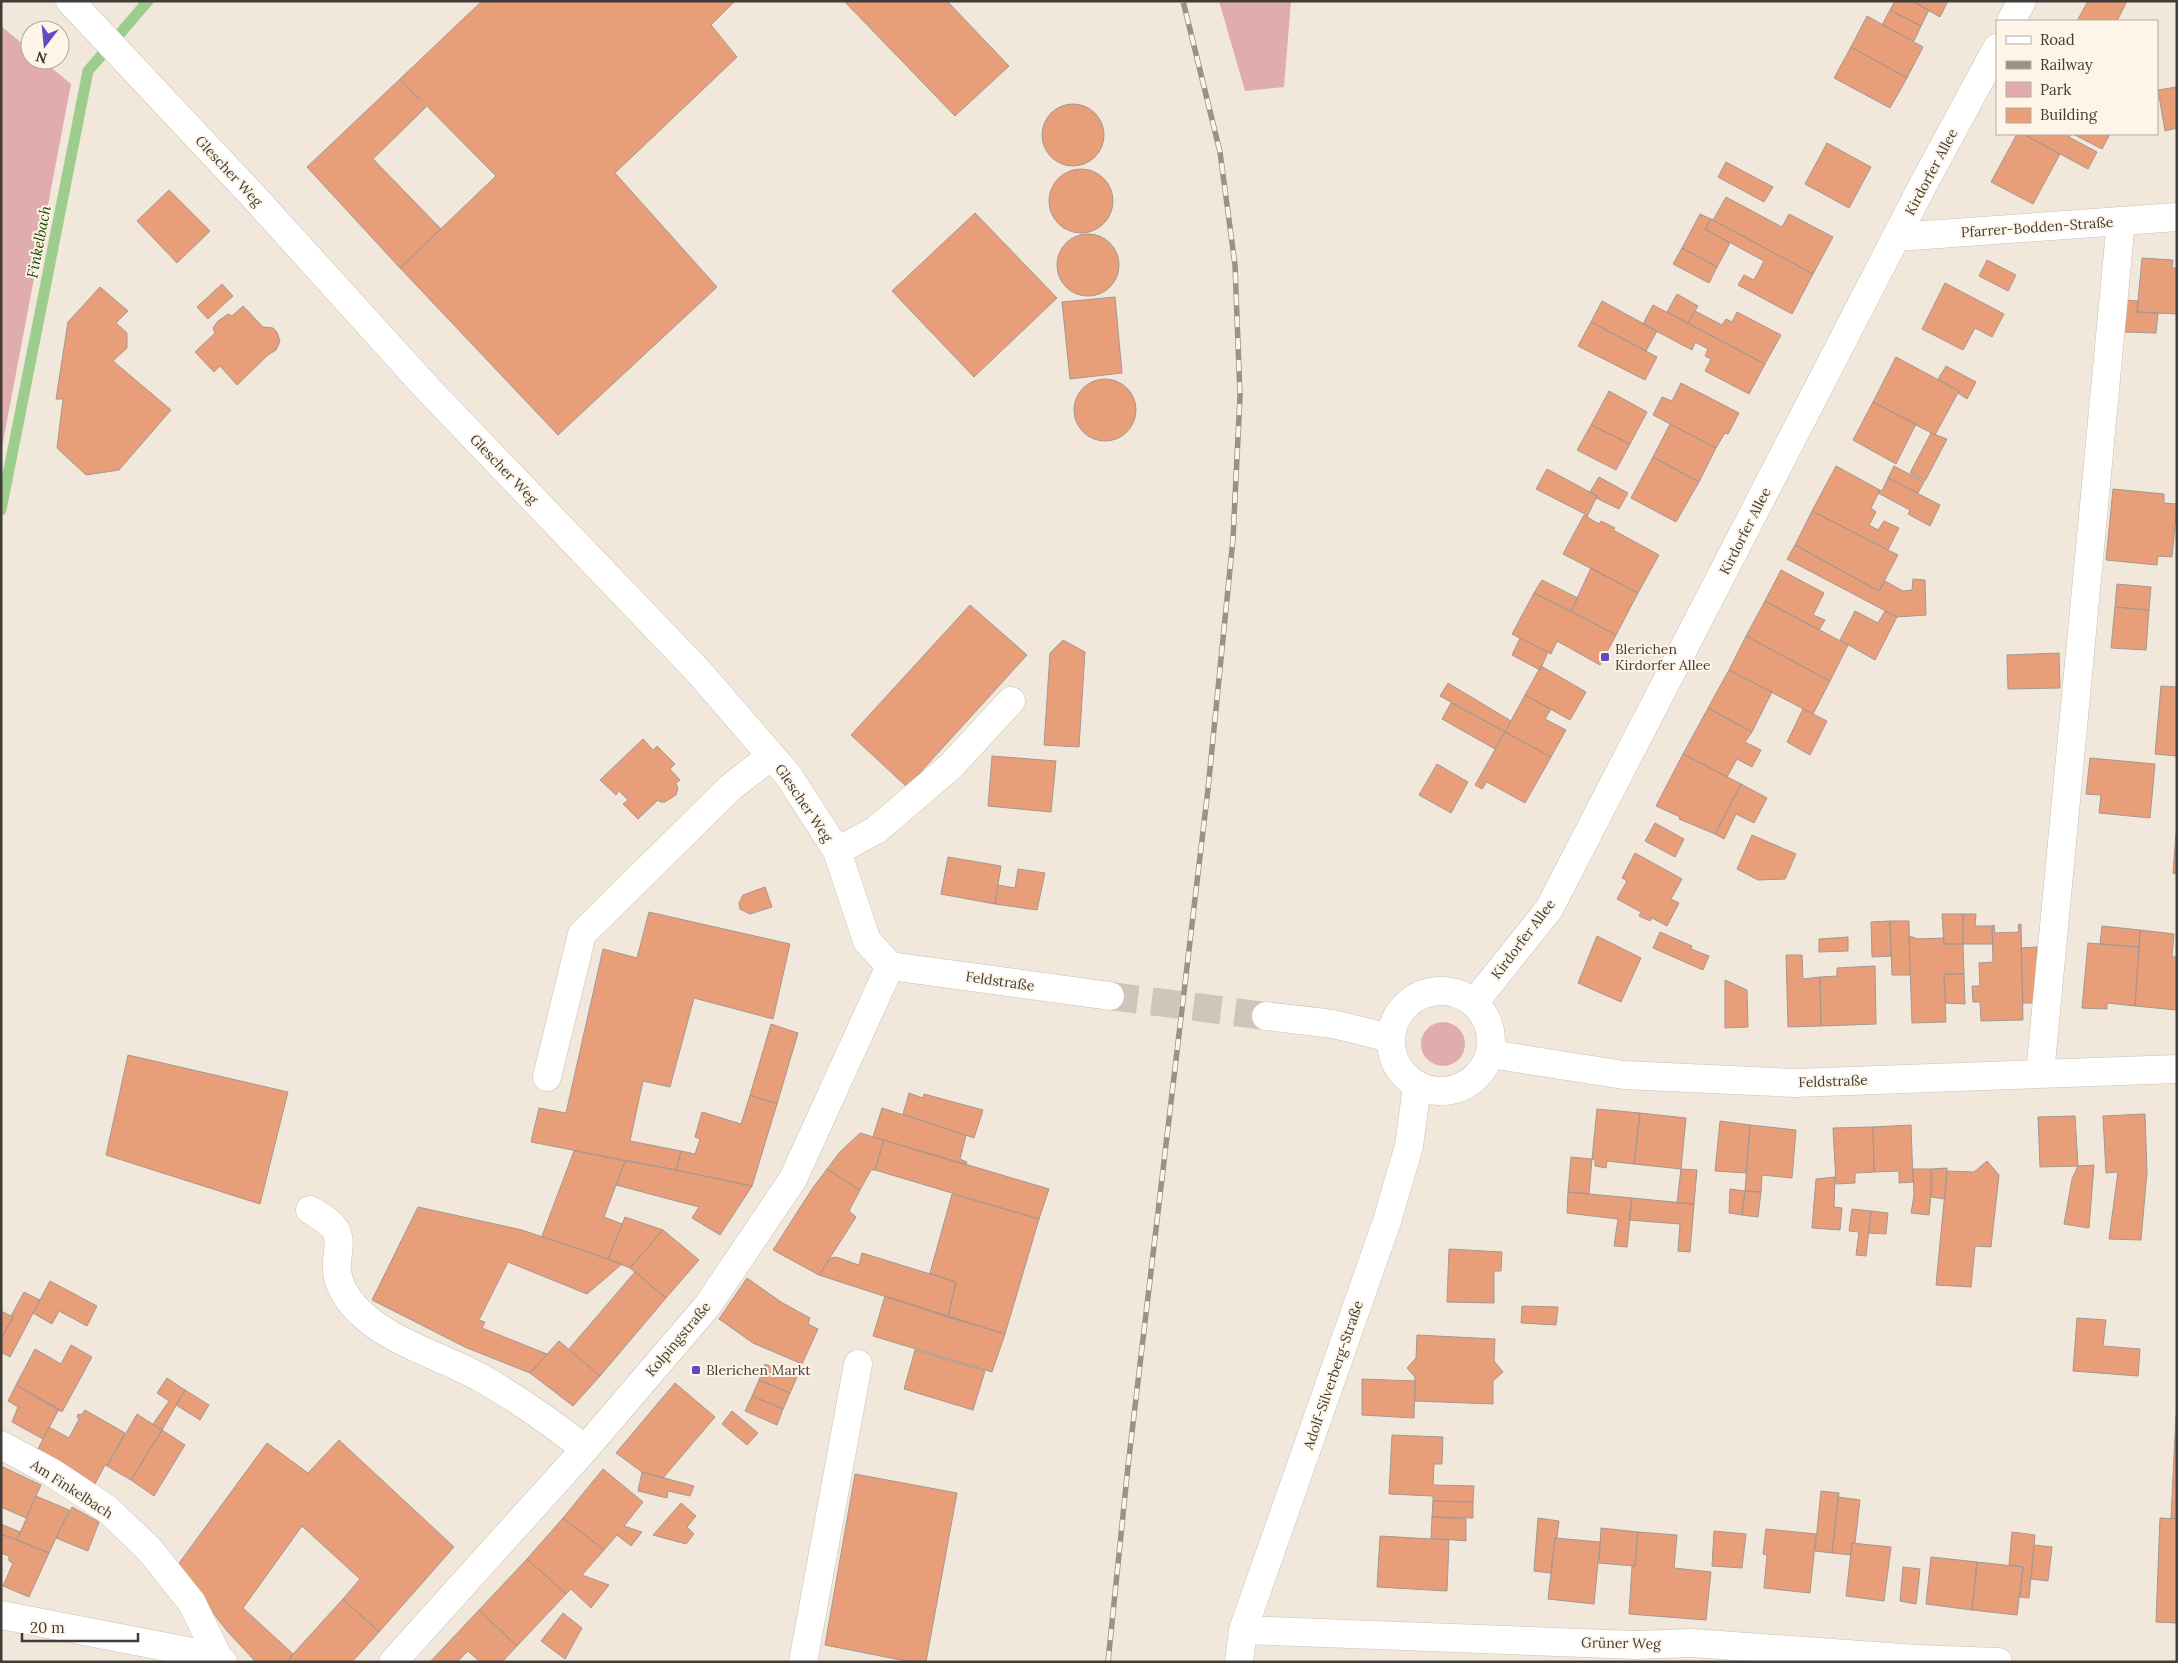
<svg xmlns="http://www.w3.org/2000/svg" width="2178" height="1663" font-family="Lora,serif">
	<rect width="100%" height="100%" fill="#f1e8db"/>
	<!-- green -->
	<path fill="#e1acae" d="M1219,1H1291L1284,87L1245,91Z
		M1,26L30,50V60H42L71,84L1,452Z
		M1421 1044a22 22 0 1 1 44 0a22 22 0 1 1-44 0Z"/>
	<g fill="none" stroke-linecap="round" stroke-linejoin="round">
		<!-- stream -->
		<path stroke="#9dcd8d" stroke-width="11" d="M1,510L88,71L148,1"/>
	</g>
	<!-- building -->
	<path fill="#e79e79" stroke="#a69791" d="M482,1H735L711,25L737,57L615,173L717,287L558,435L400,268L496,176L400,79Z
		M844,1H947L1009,66L955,116Z
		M1895,1H1912L1929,10L1921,26L1890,10Z
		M1912,1H1948L1940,17Z
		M2088,1H2127L2117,21H2077Z
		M1890,10L1921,26L1914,41L1882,25Z
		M1867,16L1923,47L1907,78L1851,47Z
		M1851,47L1907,78L1890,108L1834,78Z
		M400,79L426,107L373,159L441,229L400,268L307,167Z
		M2177,87V128L2165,131L2158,90Z
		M1042 135a31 31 0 1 1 62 0a31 31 0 1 1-62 0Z
		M2017,134H2023L2060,154L2033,204L1991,182Z
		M2023,134H2071L2069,137L2097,152L2088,169Z
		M2073,134H2110L2102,149Z
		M1827,143L1871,167L1849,208L1805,184Z
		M1726,162L1773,187L1764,202L1718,177Z
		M1049 201a32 32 0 1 1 64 0a32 32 0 1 1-64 0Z
		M169,190L210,231L177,263L137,221Z
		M1726,197L1782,227L1789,214L1833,237L1813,274L1713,220Z
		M975,213L1057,298L974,377L892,291Z
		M1700,214L1711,219L1705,229L1730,243L1717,267L1682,248Z
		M1711,219L1813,274L1792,314L1738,285L1744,275L1754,280L1764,261L1705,229Z
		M1057 265a31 31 0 1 1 62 0a31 31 0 1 1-62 0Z
		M1682,248L1717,267L1709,283L1673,264Z
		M2142,258L2173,260L2172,268H2177V314L2137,312Z
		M1987,260L2016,275L2008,291L1979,276Z
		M1945,283L2004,314L1992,337L1975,328L1963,350L1922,329Z
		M222,284L233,296L208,319L197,307Z
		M100,287L128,311L116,323L127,333V348L113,361L171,410L119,470L86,475L57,448L63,399H56L68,322Z
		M1677,294L1698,306L1688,323L1667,312Z
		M1115,297L1122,373L1070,379L1062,302Z
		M2126,300L2138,301L2137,312L2158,313L2156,333L2123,332Z
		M1602,301L1657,331L1646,351L1591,322Z
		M1653,305L1765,364L1749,394L1705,371L1711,359L1705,356L1708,349L1695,342L1692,350L1643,324Z
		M243,306L263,327L273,328L277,332L280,341L276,350L268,355L237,385L220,366L214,372L195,352L215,333L213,328L218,321L228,314L232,316Z
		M1695,311L1722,325L1726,319L1732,322L1737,312L1781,335L1765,364L1688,323Z
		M1591,322L1657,357L1645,380L1578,346Z
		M1896,357L1959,391L1935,435L1873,402Z
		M1946,366L1976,382L1967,399L1958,393L1959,391L1938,379Z
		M1074 410a31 31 0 1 1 62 0a31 31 0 1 1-62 0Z
		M1681,383L1739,413L1728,434L1725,433L1716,448L1653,415L1662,397L1672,401Z
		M1609,391L1647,412L1630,444L1591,425Z
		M1873,402L1916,424L1896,464L1853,440Z
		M1670,424L1716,448L1699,482L1653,457Z
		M1591,425L1630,444L1616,470L1577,450Z
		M1931,433L1947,439L1925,481L1910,473Z
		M1653,457L1699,482L1676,522L1631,498Z
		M1836,466L1880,490L1871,508L1876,512L1869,525L1878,530L1884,521L1899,528L1888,550L1812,511Z
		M1894,466L1924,482L1918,493L1888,478Z
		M1547,469L1597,496L1587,517L1585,514L1536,489Z
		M1599,477L1628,493L1619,509L1596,498L1597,496L1590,492Z
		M1888,478L1940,505L1930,526L1908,514L1910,510L1878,493L1880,490L1882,491Z
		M2113,489L2164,494V503L2177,504L2172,557L2158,556L2157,565L2106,560Z
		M1812,511L1898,555L1879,591L1795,545Z
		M1584,515L1599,524L1601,521L1615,528L1613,530L1659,555L1638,593L1563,554Z
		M1795,545L1879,591L1885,581L1903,591L1912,590L1913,579L1925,580L1926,615L1897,617L1787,559Z
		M1591,568L1638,593L1616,635L1571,611Z
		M1781,570L1824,593L1813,615L1825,620L1819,630L1765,601Z
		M1542,580L1578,598L1571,611L1534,593Z
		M2117,584L2151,587L2149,610L2115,607Z
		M1534,593L1616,635L1600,665L1557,641L1551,654L1512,634Z
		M1765,601L1848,645L1830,681L1746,636Z
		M970,605L1027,655L907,787L851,735Z
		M2115,607L2149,610L2146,650L2111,648Z
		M1855,611L1878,623L1885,611L1897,617L1875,660L1840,640Z
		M1746,636L1830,681L1813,714L1729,670Z
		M1520,638L1548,652L1540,670L1512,655Z
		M1063,640L1085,652L1079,747L1044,745L1050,653Z
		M2059,653L2060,688L2008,689L2007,655Z
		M1541,666L1586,692L1570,720L1525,695Z
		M1729,670L1772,692L1752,732L1708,708Z
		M1448,683L1511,721L1505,732L1440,696Z
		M2161,686L2177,687V756L2155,754Z
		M1525,695L1551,709L1545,719L1566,730L1551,757L1505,732Z
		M1451,703L1505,732L1495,749L1442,719Z
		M1708,708L1752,732L1745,742L1761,750L1752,767L1737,759L1727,777L1683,754Z
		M1803,709L1827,721L1810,755L1787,742Z
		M1505,732L1551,757L1525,803L1487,782L1482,789L1475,785Z
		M643,739L653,750L657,746L675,764L670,769L680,780L676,783L678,788L676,795L665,802H660L658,800L638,819L623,804L628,800L619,791L616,795L600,780Z
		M1683,754L1741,784L1715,834L1679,819L1680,817L1656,806Z
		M992,756L1056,761L1051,812L988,806Z
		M2090,758L2155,764L2150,818L2099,813L2101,795L2086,794Z
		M1437,764L1468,782L1451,813L1419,795Z
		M1741,784L1767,798L1754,823L1736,814L1724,839L1715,834Z
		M1655,823L1684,839L1675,857L1645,841Z
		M2176,833H2177V874L2173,873Z
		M1752,835L1796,854L1785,879L1758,880L1737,869Z
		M1635,853L1682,879L1671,899L1679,903L1667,926L1652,918L1650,921L1639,916L1641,912L1617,899L1627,881L1622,878Z
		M948,857L1001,866L995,904L941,894Z
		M1018,869L1045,873L1037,910L995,904L998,885L1015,888Z
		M765,887L772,907L750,914L740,909L739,903L743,895Z
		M649,912L790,944L773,1019L694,998L670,1087L643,1081L630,1141L681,1151L676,1170L531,1142L539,1108L566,1113L603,949L637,958Z
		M1942,914H1963V944H1944Z
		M1963,914H1976L1975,926H1992L1993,944H1963Z
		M1890,921L1891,956L1872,957L1871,922Z
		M1890,921H1909L1910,975H1892Z
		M2021,924L2023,1020L1981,1021L1980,1002H1973L1972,986H1980L1979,963L1993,962L1992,926L1994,925L1995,933L2019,932L2018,925Z
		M2102,926L2140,930L2139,947L2100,944Z
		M2140,930L2174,934L2172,957H2177V1010L2135,1006Z
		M1660,932L1692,946L1691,949L1709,956L1703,970L1653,948Z
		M1597,936L1641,958L1621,1002L1578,983Z
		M1909,936L1918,939L1943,938L1944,944H1963L1964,974H1944L1946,1022L1912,1023Z
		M1848,937V951L1819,952V939Z
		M2088,943L2139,947L2135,1006L2107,1003V1009L2082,1008Z
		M2037,947L2039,1003H2023L2021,948Z
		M1786,955H1802L1803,979L1820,977L1821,1026L1788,1027Z
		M1875,966L1876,1024L1821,1026L1820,977L1837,976V968Z
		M1944,974H1964L1965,1004L1946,1003Z
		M1725,980L1747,990L1748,1027L1725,1028Z
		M771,1024L798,1033L777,1104L750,1095Z
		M128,1055L288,1092L260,1204L106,1155Z
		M909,1093L923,1098L924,1094L983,1110L974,1138L903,1114Z
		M750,1095L777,1104L752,1186L676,1170L681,1151L695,1154L700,1139L695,1137L702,1112L741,1124Z
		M882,1108L966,1135L960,1159L967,1162L966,1165L873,1137Z
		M1597,1109L1640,1113L1634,1164L1607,1161L1606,1168L1595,1166V1160L1592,1159Z
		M1640,1113L1686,1118L1681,1169L1634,1164Z
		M2145,1114L2147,1172L2141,1240L2109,1239L2118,1172L2106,1173L2103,1116Z
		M2075,1116L2078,1166L2040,1167L2038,1117Z
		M1720,1121L1750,1125L1746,1173L1715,1171Z
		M1750,1125L1796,1130L1792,1178L1762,1175L1761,1192L1745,1191Z
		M1911,1125L1913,1182L1899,1183V1171L1874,1172L1873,1127Z
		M1873,1127L1874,1172L1855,1173V1183L1836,1184L1833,1128Z
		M860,1133L884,1140L875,1170H871L860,1190L827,1169L840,1152Z
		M884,1140L1049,1189L1039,1219L875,1170Z
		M574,1151L625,1161L604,1217L622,1224L608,1259L542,1236Z
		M1571,1157L1592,1159L1589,1194L1568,1192Z
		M625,1161L676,1170L752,1186L720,1235L692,1218L699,1207L616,1185Z
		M1987,1161L1999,1175L1991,1247L1975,1246L1971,1287L1936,1285L1947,1171L1974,1172Z
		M2094,1165L2089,1228L2064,1224L2072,1179L2078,1166Z
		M1947,1168L1945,1199L1931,1197V1169Z
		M827,1169L860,1190L849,1211L856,1217L819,1275L773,1250L812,1189Z
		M1681,1169L1697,1170L1694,1204L1677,1203Z
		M1913,1169H1931L1932,1184L1929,1215L1911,1213L1914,1195Z
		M1835,1177L1834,1207L1842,1208L1840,1230L1812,1228L1816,1179Z
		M1730,1189L1745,1191L1742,1215L1729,1213Z
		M1745,1191L1761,1192L1758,1217L1742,1215Z
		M1568,1192L1632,1198L1627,1247L1614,1246L1618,1219L1567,1213Z
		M952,1194L1039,1219L1005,1334L948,1317L956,1282L930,1273Z
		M1632,1198L1694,1204L1690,1252L1678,1251L1680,1224L1629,1220Z
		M418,1207L522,1230L622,1264L587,1294L508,1262L479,1320L485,1322L482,1328L547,1354L530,1373L467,1348L372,1300Z
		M1852,1209L1871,1211L1866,1256L1856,1255L1859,1232L1849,1231Z
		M1871,1211L1888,1213L1886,1234L1869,1233Z
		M625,1217L663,1230L630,1268L608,1259Z
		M663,1230L699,1260L666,1298L630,1268Z
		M1449,1249L1502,1252L1501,1271H1494V1303L1447,1302Z
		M862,1253L956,1282L948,1317L819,1275L831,1258L836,1257L859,1265Z
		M635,1272L666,1298L600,1376L569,1349Z
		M747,1278L781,1302L810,1318L808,1324L818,1329L802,1364L753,1343L719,1319Z
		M50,1281L97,1306L87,1326L59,1311L52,1324L33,1313Z
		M24,1292L40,1300L10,1357L1,1352V1339L13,1317L11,1316Z
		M885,1296L1005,1334L992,1372L873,1336Z
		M1522,1306L1558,1307L1556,1325L1521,1323Z
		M1,1311L13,1317L1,1339Z
		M2077,1318L2106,1320L2103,1346L2140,1349L2138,1376L2073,1371Z
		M1417,1335L1495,1339L1494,1361L1503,1372L1493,1381V1404L1415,1401V1377L1407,1368L1416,1358Z
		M559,1341L600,1376L573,1406L530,1373Z
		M71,1345L92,1357L62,1412L16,1385L35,1349L61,1364Z
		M915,1350L985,1371L973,1410L904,1389Z
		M765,1364L797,1377L790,1393L759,1380Z
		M167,1378L185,1390L162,1430L153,1424L169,1401L157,1393Z
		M1362,1379L1415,1381L1414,1418L1362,1415Z
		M759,1380L790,1393L783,1409L752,1396Z
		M675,1383L715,1417L663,1478L642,1472L616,1453Z
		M16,1385L59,1409L43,1439L12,1422L18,1407L8,1401Z
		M185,1390L209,1405L200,1420L176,1405Z
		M752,1396L783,1409L777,1425L745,1411Z
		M85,1410L125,1433L107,1466L105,1465L95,1484L36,1453L49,1427L69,1438L79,1419L77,1417L78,1414L81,1415Z
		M732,1411L758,1433L747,1445L722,1424Z
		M137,1414L162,1430L131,1480L107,1466Z
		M2176,1415H2177V1519L2171,1518Z
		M162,1430L185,1445L154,1496L131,1480Z
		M1392,1435L1443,1437L1442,1464H1434L1433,1485L1474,1486L1473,1502L1433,1501V1496L1389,1494Z
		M339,1440L454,1547L379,1632L343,1599L360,1579L302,1526L243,1608L293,1654L288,1662H256L227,1631L177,1566L267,1443L308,1473Z
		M1,1466L41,1485L26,1518L1,1507Z
		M603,1469L643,1502L624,1526L642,1532L631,1546L617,1535L604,1550L563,1518Z
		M642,1472L694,1486L690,1496L668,1491L667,1498L638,1491Z
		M855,1474L957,1493L926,1662H911L825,1645Z
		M1821,1491L1839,1493L1832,1553L1815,1551Z
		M36,1496L69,1510L49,1553L17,1540Z
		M1838,1497L1860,1500L1855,1543H1852L1851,1555L1832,1553Z
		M1433,1501L1473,1502V1518L1432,1517Z
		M681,1503L696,1516L687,1527L694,1534L686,1544L653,1535Z
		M72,1507L99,1522L88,1551L56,1538Z
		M1432,1517L1466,1519V1541L1431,1538Z
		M563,1518L604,1550L582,1575L609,1585L591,1608L571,1589L566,1594L527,1559Z
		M1538,1518L1559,1521L1557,1538H1555L1551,1573L1534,1571Z
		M2160,1518L2177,1519V1623L2156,1622Z
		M1,1524L20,1532L17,1540L1,1534Z
		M1601,1528L1638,1532L1635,1566L1599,1563Z
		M1766,1529L1816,1534L1810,1593L1764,1588L1767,1555L1763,1554Z
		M1714,1531L1746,1534L1742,1568L1712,1566Z
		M1638,1532L1677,1535L1674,1568L1711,1572L1706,1620L1629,1614L1632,1566H1635Z
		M2012,1532L2035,1535L2029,1598L2020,1597L2023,1567L2009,1565Z
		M1,1534L49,1553L29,1597L3,1586L13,1563L9,1561V1556L1,1553Z
		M1380,1536L1449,1540L1447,1591L1377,1587Z
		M1555,1538L1600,1542L1594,1604L1548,1599Z
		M1852,1543L1891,1547L1884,1601L1846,1596Z
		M2034,1545L2052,1547L2048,1581L2031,1579Z
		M1931,1557L1977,1562L1972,1610L1926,1604Z
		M527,1559L566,1594L517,1646L479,1610Z
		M1977,1562L2023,1567L2017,1615L1972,1610Z
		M1903,1567L1920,1569L1916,1604L1900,1601Z
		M343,1599L379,1632L352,1662H288L293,1654Z
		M479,1610L517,1646L502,1662H480L468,1651L457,1662H451L448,1659L445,1662H430Z
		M563,1613L582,1628L565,1659L541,1641Z"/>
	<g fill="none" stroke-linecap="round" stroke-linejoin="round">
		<!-- minor-tunnel -->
		<path stroke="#cec6ba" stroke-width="28" stroke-dasharray="28 14" stroke-linecap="butt" d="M1110,996L1266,1016"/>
		<!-- minor casing -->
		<g stroke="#c9c0b3" stroke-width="29">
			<path id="minor" d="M70,1L254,197L427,388L698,671L788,775L837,851L867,941L890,966
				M2011,21L2022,1
				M1897,237L2177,217
				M837,851L876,830L951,766L1011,701
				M890,966L1110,996
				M1391 1041a50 50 0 1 1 100 0a50 50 0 1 1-100 0Z
				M1474,1003L1549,909L1924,183L1997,48
				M1266,1016L1333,1024L1390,1038
				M1490,1054L1624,1075L1795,1083L2177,1069
				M2040,1074L2121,221
				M547,1077L582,934L731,787L771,756
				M310,1210C318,1215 332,1222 336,1231C341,1241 338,1251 337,1261C335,1284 348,1302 364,1316C395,1344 446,1358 481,1378C518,1399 552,1423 585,1449
				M1,1445L51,1472L107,1509L149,1549L192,1603L218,1657L223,1662
				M1,1615L218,1657
				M1243,1630L1635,1645L1692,1643L1917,1659L1998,1662
				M393,1662L585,1449L708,1305L793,1179L890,966
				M803,1662L858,1364
				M1239,1662L1243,1630L1387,1221L1409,1146L1417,1086"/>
		</g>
		<!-- minor -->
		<use href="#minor" stroke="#fff" stroke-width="28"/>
		<!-- rail casing -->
		<g stroke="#989289" stroke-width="5.5">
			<path id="rail" d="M1108,1662L1128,1466L1208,789L1233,539L1240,396L1235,265L1220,152L1183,1"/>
		</g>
		<!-- rail -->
		<use href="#rail" stroke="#fef5e8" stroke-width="4" stroke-dasharray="11" stroke-linecap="butt"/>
	</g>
	<!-- markers -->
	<g fill="#604bc4" stroke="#fef5e8" stroke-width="2">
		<rect x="1600" y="652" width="10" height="10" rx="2.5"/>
		<rect x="691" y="1365" width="10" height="10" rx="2.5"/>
	</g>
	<g text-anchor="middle" stroke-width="4" stroke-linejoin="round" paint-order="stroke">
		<!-- street labels -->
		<g font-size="14" fill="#403c37" stroke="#fef5e8">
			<text transform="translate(229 171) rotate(47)" y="5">Glescher Weg</text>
			<text transform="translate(1931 172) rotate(-62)" y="5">Kirdorfer Allee</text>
			<text transform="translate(2037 227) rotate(-4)" y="5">Pfarrer-Bodden-Straße</text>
			<text transform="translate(504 469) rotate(46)" y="5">Glescher Weg</text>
			<text transform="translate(1745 531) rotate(-63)" y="5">Kirdorfer Allee</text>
			<text transform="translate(804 803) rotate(56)" y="5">Glescher Weg</text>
			<text transform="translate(1523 939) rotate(-53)" y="5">Kirdorfer Allee</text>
			<text transform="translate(1000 981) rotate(8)" y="5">Feldstraße</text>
			<text transform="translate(1833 1081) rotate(-2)" y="5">Feldstraße</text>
			<text transform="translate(678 1339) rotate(-50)" y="5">Kolpingstraße</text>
			<text transform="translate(1333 1375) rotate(-71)" y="5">Adolf-Silverberg-Straße</text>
			<text transform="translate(72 1489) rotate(33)" y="5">Am Finkelbach</text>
			<text transform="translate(1621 1643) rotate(1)" y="5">Grüner Weg</text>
		</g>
		<!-- poi labels -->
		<g font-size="14" fill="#403c37" stroke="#fef5e8" text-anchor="start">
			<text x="1615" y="654">Blerichen<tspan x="1615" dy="16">Kirdorfer Allee</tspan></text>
			<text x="706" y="1375">Blerichen Markt</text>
		</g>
		<!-- water labels -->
		<g font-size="15" font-style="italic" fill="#1b4704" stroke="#fef5e8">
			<text transform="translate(39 242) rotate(-79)" y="5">Finkelbach</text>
		</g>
	</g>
	<!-- border -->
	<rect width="2178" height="1663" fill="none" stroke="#403c37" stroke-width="5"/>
	<!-- legend -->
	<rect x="1996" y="20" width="162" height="115" fill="#fef5e8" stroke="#b2aba1"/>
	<rect x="2006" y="36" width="25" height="8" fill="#ffffff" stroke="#b2aba1"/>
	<text x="2040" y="45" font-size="15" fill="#403c37">Road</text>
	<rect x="2006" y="61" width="25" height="8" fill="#989289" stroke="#b2aba1"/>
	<text x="2040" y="70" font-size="15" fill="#403c37">Railway</text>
	<rect x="2006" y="82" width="25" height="15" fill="#e1acae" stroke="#b2aba1"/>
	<text x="2040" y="95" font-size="15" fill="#403c37">Park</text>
	<rect x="2006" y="108" width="25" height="15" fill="#e79e79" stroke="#b2aba1"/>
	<text x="2040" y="120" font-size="15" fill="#403c37">Building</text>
	<!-- north arrow -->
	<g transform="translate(45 45) rotate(196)"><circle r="24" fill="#fef5e8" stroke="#b2aba1"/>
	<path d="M0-4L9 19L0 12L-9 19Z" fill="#604bc4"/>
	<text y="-8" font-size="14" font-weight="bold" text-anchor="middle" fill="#403c37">N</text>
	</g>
	<!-- scale -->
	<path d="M22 1633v8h116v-8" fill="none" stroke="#403c37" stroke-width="2.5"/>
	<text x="30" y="1633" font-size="15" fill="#403c37" stroke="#fef5e8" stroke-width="4" paint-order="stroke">20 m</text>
</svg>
